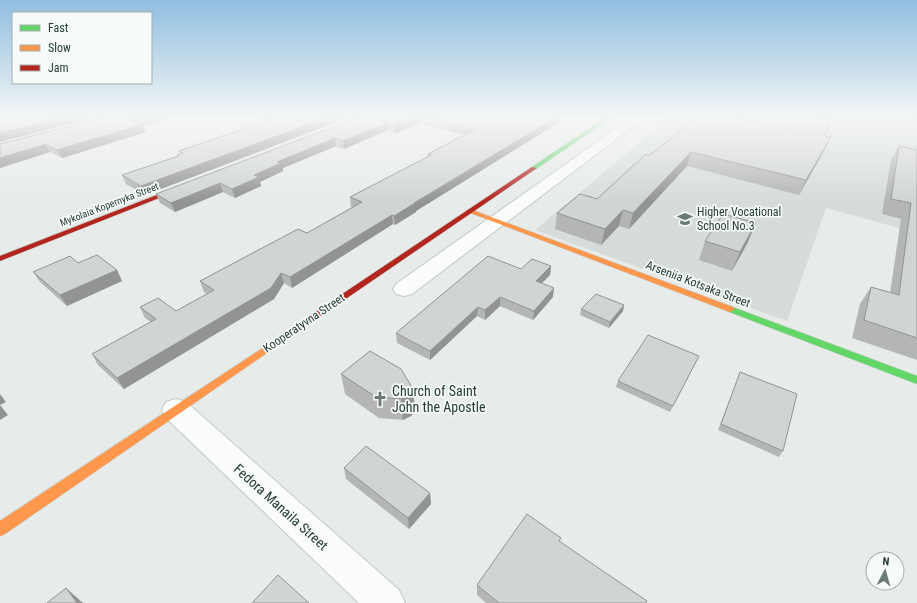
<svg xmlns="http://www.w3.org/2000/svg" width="917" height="603" font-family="'Roboto Condensed',sans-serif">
	<rect width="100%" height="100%" fill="#e7ebe9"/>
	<!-- built -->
	<path fill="#d6dcd9" d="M669,118H917V233L826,208L787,321L535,230Z"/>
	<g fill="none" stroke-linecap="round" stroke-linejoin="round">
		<!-- street casing -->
		<g stroke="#c4c8c6" stroke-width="2">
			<path id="street" d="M631,118H644L412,294L404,296L396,294L393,289L396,284Z
				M176,399L186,402L399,590L405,603H359L166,418L162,410L166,402Z"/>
		</g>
		<!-- fast casing -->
		<g stroke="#c3c8c6" stroke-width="1">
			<path id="fast" d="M605,118H611L536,169H532V167Z
				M730,306L917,376V384L727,311L725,309Z"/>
		</g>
		<!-- slow casing -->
		<g stroke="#c3c8c6" stroke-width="1">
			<path id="slow" d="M470,209L733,307L735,309L730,312L727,311L468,212L466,211Z
				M287,332L290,333L292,335L290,337L5,534L0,536V521Z"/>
		</g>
		<!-- jam casing -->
		<g stroke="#c3c8c6" stroke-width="1">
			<path id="jam" d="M532,167L537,168L290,337H284L282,335L284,333Z
				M185,184L188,186L187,187L0,261V256Z"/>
		</g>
		<!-- street -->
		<use href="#street" fill="#fbfcfc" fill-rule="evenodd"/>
		<!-- fast -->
		<use href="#fast" fill="#63d668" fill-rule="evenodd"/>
		<!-- slow -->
		<use href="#slow" fill="#ff974d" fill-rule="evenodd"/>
		<!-- jam -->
		<use href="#jam" fill="#b3261e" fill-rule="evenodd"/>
	</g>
	<!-- wall -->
	<path fill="#b3b6b5" d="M102,118H171L143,126L146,132L62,158L50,152L0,168V144Z
		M254,118H347L145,195L126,184L122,175L177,156V155L180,154L179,151L265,121Z
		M357,118H558V123L416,211V212L395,225L393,224L292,288L284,283L274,299L124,389L98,365L92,354L151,322L145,318L140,307L176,311L207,294L204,292L200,281L307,233L353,207H351L350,197L428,157V154L464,135L421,123L396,133L388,130L344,149L336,146L283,168V171L260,182L261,186L235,198L223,192L175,212L160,203L156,194Z
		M825,136L824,151L799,195L687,166L629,229L619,226L601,245L555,229L557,213L597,199L650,155Z
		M899,146L917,150V360L852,338L860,304L871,287L890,293L901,219L882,214L891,160Z
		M705,241L748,242L732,271L699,260Z
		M78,263L117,270L122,281L67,306L40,282L33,272Z
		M551,266L550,275L542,283L553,297L533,320L500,306L485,320L477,316L430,360L397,343L396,333L521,269Z
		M624,305L623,311L609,328L580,315L581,309Z
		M699,356L670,412L616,387L618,381Z
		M740,372L783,451L779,457L718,430L738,378Z
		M341,374L413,389L415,410L411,416L403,420L379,418L345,394Z
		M344,468L430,493L431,504L409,529L346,479Z
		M560,542L646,603H486L477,595V585Z"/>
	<!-- shaded-wall -->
	<path fill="#929493" d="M62,118H94L0,142V133Z
		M143,118H171L143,126L146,132L62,158L57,150L133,120Z
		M326,118H347L145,195L141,186Z
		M414,118H420L421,123L396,133V125Z
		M555,118H558V123L416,211V212L395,225L394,216Z
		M387,123L388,130L344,149L343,141Z
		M831,137L824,151L799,195L806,180Z
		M335,138L336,146L283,168V171L260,182L261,186L235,198L232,189L254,175L277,162Z
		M46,144L50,152L0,168V158Z
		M691,152L687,166L629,229L633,213Z
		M220,183L223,192L175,212L171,203Z
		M623,210L619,226L601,245L605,229Z
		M392,215L393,224L292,288L290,277Z
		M756,223L748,242L732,271L740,252Z
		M551,266L550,275L535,290L536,281Z
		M117,270L122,281L67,306L60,295Z
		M281,273L284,283L274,299L124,389L117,378Z
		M554,288L553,297L533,320L534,311Z
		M500,297V306L485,320V310Z
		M624,305L623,311L609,328L610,322Z
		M478,307L477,316L430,360V351Z
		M413,389L415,410L411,416L403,420L401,399Z
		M0,394L6,402L0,405L8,415L0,420Z
		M430,493L431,504L409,529L408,518Z
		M66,588L83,603H77Z"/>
	<!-- building -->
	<path fill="#d0d4d2" stroke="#929493" d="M0,118H62L0,133Z
		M102,118H143L133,120L143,124L57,150L46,144L0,158V144Z
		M275,118H326L141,186L122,175L179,156L177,155L183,153L179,151Z
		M357,118H414L396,125L387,123L343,141L335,138L277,162L281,163L254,175L259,177L232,189L220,183L171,203L156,194Z
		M429,118H555L414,203H415L394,216L392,215L290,277L281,273L271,288L117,378L92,354L156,319L140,307L158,298L176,311L214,290L200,281L298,229L307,233L362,202L350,197L431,155L428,154L474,130Z
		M696,118H736L791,129L797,118H813L830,120L825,136L831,137L806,180L691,152L633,213L623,210L605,229L557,213L580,194L597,199L646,154L650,155Z
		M899,146L917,150V338L864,320L871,287L899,295L911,203L891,199Z
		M723,214L756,223L740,252L705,241Z
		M97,255L117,270L60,295L33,272L70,256L78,263Z
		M488,256L521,269L532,259L551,266L536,281L554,288L534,311L500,297L485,310L478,307L430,351L396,333Z
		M596,294L624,305L610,322L581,309Z
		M648,335L699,356L673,406L618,381Z
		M370,351L401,369L413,389L409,395L401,399L376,397L341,374Z
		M740,372L797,394L783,451L721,424Z
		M366,446L430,493L408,518L344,468Z
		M527,514L561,538L559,541L647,601L646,603H499L477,585Z
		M278,575L309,603H252Z
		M66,588L77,603H47Z"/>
	<!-- sky -->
	<linearGradient id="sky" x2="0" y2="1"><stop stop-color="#90bee0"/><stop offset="0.58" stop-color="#f4f6f5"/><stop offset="1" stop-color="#f4f6f5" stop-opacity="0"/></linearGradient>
	<rect width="917" height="202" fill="url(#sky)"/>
	<!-- icons -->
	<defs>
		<g id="university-bare" transform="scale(1.2)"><path d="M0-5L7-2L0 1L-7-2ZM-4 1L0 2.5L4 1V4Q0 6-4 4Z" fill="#6a7a75" stroke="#f6faf8" stroke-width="2.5" paint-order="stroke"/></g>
		<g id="church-bare" transform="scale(1.2)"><path d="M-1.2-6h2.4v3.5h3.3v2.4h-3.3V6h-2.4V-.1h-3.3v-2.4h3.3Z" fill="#6a7a75" stroke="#f6faf8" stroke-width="2.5" paint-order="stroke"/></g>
	</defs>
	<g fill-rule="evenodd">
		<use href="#university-bare" x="685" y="219"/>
		<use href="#church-bare" x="380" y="399"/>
	</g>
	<g text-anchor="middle" stroke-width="3.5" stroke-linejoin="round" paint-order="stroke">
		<!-- far-street labels -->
		<g font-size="10" fill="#263d37" stroke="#f6faf8">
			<text transform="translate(109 204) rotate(-21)" y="4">Mykolaia Kopernyka Street</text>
		</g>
		<!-- poi labels -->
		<g font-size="12" fill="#263d37" stroke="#f6faf8" text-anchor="start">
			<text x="697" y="216">Higher Vocational<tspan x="697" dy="14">School No.3</tspan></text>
		</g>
		<!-- street labels -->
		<g font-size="12" fill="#263d37" stroke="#f6faf8">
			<text transform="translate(698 284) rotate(21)" y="4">Arseniia Kotsaka Street</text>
			<text transform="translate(304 323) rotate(-34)" y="4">Kooperatyvna Street</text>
		</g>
		<!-- near-poi labels -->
		<g font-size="14" fill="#263d37" stroke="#f6faf8" text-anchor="start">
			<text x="392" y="396">Church of Saint<tspan x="392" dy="16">John the Apostle</tspan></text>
		</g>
		<!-- near-street labels -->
		<g font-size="14" fill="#263d37" stroke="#f6faf8">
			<text transform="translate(281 507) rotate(42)" y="5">Fedora Manaila Street</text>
		</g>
	</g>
	<!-- legend -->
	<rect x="12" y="12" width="140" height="72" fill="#f6faf8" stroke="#a3aeab"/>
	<rect x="20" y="25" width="20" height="6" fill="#63d668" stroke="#a3aeab"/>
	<text x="48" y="32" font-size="12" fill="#263d37">Fast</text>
	<rect x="20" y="45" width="20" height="6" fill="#ff974d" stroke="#a3aeab"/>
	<text x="48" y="52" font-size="12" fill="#263d37">Slow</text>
	<rect x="20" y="65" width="20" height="6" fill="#b3261e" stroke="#a3aeab"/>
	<text x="48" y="72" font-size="12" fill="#263d37">Jam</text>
	<!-- north arrow -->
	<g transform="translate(885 571) rotate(6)"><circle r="19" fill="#f6faf8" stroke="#a3aeab"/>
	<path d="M0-3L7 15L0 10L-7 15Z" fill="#6a7a75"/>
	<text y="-6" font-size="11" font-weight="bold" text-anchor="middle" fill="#263d37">N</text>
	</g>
</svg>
